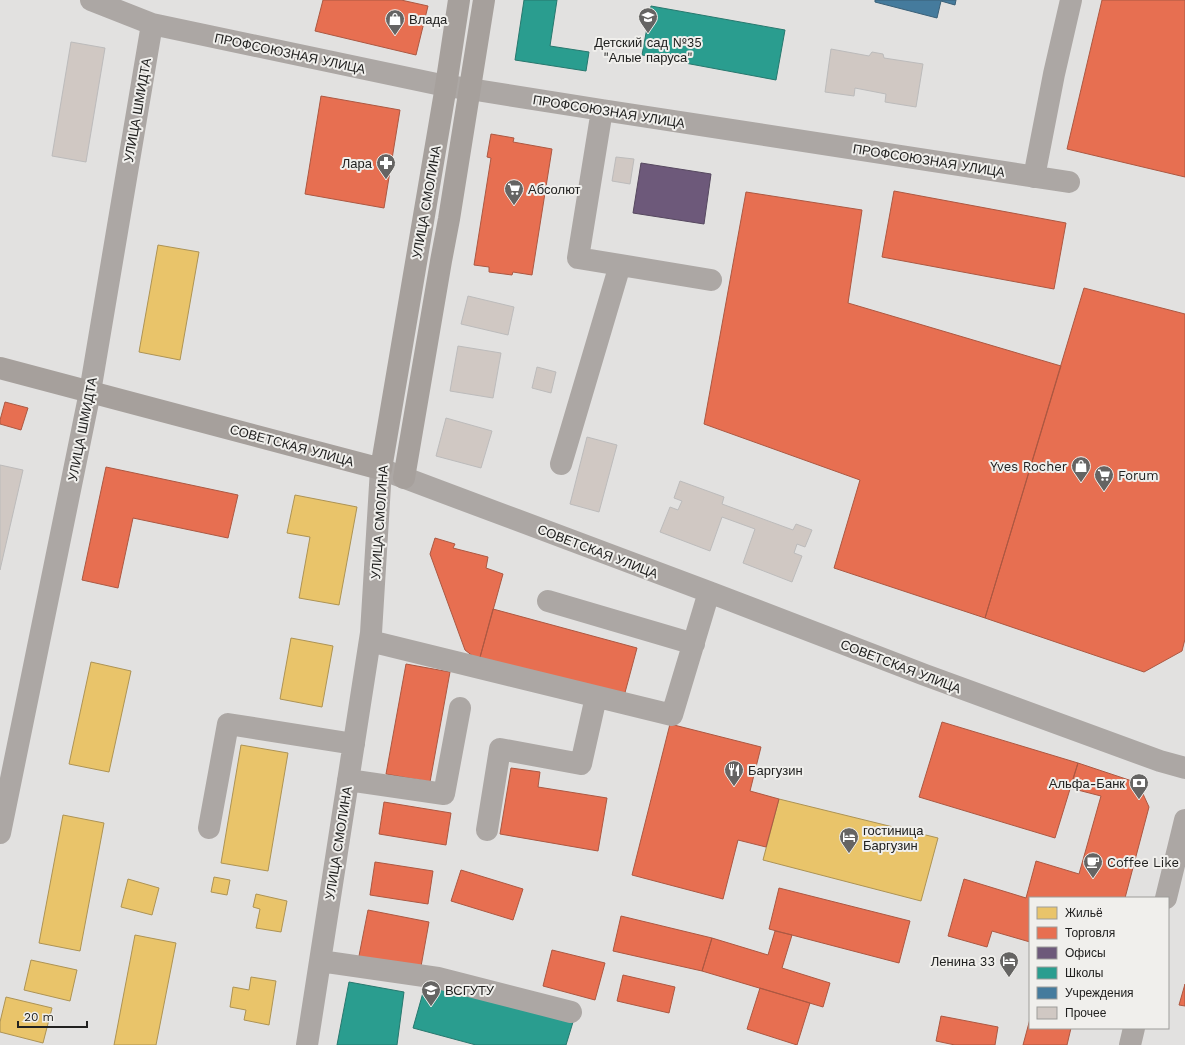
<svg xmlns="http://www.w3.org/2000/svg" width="1185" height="1045" font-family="'Work Sans',sans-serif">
	<rect width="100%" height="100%" fill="#e2e1e0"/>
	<!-- homes -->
	<path fill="#e9c46a" stroke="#ad9354" d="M158,245L199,252L180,360L139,352Z
		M295,495L357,507L339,605L299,598L310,537L287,533Z
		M291,638L333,646L322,707L280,699Z
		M91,662L131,671L109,772L69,764Z
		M241,745L288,753L268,871L221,863Z
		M779,799L938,838L921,901L763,860Z
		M63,815L104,823L80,951L39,943Z
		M214,877L230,880L227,895L211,892Z
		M128,879L159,888L152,915L121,907Z
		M256,894L287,901L281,932L256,928L260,909L253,907Z
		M135,935L176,943L156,1045H114Z
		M31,960L77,970L70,1001L24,990Z
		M251,977L276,981L269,1025L244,1020L246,1010L230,1007L233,987L249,990Z
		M6,997L52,1008L43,1043L0,1032V1022Z"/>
	<!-- shops -->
	<path fill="#e76f51" stroke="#ac5842" d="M323,0H401L428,6L416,55L315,31Z
		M1102,0H1185V177L1067,149Z
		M321,96L400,110L384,208L305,194Z
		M491,134L514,138L513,142L552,149L532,275L513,272L512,275L489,272V267L474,265L491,158L487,157Z
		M894,191L1066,223L1054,289L882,257Z
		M746,192L862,210L848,303L1061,366L985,618L834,568L860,480L704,424Z
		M1084,288L1185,314V639L1182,651L1144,672L985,618Z
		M5,402L28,408L21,430L0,424V420Z
		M106,467L238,495L228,538L133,518L118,588L82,580Z
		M435,538L455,544L453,548L488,557L486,568L503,574L479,661L465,650L430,554Z
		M493,609L637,648L623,700L479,661Z
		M406,664L450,672L430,782L386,774Z
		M942,722L1078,763L1055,838L919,797Z
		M670,724L761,747L750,791L779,799L766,847L738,840L723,899L632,875Z
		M1078,763L1138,783L1149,807L1125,898H1030V942L992,931L987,947L948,936L964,879L1026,898L1036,861L1079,874L1101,796L1070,788Z
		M511,768L540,772L538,787L607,798L598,851L500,834Z
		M384,802L451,813L446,845L379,834Z
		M375,862L433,871L428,904L370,895Z
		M461,870L523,889L513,920L451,901Z
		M779,888L910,921L899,963L769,929Z
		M368,910L429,922L420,972L358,961Z
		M621,916L712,938L702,971L613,951Z
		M775,931L792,935L782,968L830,983L823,1007L702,971L712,938L768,955Z
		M552,950L605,963L595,1000L543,986Z
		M623,975L675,987L669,1013L617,1001Z
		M1185,984V1006L1179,1005Z
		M760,988L810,1003L797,1045L747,1029Z
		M941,1016L998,1027L995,1045H955L936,1041Z
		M1030,1019V1028H1071L1067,1045H1023Z"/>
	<!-- offices -->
	<path fill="#6d597a" stroke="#56485f" d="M641,163L711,174L704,224L633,213Z"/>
	<!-- schools -->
	<path fill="#2a9d8f" stroke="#27786e" d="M524,0H557L550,46L589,52L586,71L515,60Z
		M651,6L785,30L776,80L642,55Z
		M349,982L404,992L397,1045H337Z
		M426,982L573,1022L566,1045H476L413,1028Z"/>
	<!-- public -->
	<path fill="#457b9d" stroke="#3a6078" d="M875,0H956L955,5L941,1L937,18L875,2Z"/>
	<!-- building -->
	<path fill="#d0c8c3" stroke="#bcbbbb" d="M71,42L105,48L86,162L52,156Z
		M831,49L869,56L872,52L883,54L884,58L923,64L916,107L885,102L886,94L855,88L854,96L825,92Z
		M616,157L634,159L630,184L612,181Z
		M468,296L514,307L508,335L461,324Z
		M458,346L501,353L493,398L450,391Z
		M537,367L556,372L551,393L532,388Z
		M446,418L492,431L481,468L436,456Z
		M587,437L617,445L599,512L570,504Z
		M0,465L23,470L0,570Z
		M680,481L724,497L722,504L793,530L796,524L812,530L805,547L797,544L794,553L802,556L792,582L743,563L755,529L722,517L710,551L660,532L670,507L678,510L682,501L674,498Z"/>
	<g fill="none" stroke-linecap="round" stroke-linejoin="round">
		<!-- minor -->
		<path stroke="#aca7a4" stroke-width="22" d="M91,0L152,24L446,86L470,89L602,110L1069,182
			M602,110L578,258L711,280
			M1034,177L1054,74L1071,0
			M561,464L620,265
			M548,601L694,644
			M370,641L672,715L709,592
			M348,780L444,794L460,708
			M209,828L228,724L354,744
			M487,830L500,749L581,764L596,697
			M0,833L90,392L152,24
			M1166,898L1185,820
			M320,961L438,978L571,1012
			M307,1045L371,633L381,469L709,592L925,675L1160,761L1185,768
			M1130,1045L1134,1028"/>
		<!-- major -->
		<path stroke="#a6a09c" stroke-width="22" d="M0,368L381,469L446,86L459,0
			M404,478L441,261L449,219L484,0"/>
	</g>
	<!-- icons -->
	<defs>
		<g id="school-pin" transform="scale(1)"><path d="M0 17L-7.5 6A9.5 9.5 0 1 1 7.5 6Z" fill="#656463" stroke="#f0efec"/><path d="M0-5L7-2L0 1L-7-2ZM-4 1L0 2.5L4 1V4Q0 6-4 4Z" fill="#fff"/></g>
		<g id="shop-pin" transform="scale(1)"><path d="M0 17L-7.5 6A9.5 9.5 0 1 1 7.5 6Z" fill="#656463" stroke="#f0efec"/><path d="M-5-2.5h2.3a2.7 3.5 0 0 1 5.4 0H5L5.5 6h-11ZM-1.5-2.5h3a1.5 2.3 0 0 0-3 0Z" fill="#fff"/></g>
		<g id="pharmacy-pin" transform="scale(1)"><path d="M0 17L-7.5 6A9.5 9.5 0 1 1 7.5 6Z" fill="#656463" stroke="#f0efec"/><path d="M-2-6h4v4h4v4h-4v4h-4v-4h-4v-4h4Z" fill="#fff"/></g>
		<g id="supermarket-pin" transform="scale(1)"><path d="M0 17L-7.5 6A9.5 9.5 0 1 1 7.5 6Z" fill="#656463" stroke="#f0efec"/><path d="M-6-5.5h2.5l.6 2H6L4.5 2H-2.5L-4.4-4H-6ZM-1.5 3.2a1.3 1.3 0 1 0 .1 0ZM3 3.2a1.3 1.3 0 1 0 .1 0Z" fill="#fff"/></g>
		<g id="restaurant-pin" transform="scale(1)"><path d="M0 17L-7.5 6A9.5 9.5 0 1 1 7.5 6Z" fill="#656463" stroke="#f0efec"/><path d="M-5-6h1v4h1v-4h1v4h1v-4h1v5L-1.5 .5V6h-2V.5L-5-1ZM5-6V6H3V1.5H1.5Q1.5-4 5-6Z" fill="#fff"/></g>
		<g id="bank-pin" transform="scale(1)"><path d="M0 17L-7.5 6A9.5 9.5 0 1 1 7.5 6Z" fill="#656463" stroke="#f0efec"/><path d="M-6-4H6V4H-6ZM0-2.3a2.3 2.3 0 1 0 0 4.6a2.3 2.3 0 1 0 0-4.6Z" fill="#fff"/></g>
		<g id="hotel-pin" transform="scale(1)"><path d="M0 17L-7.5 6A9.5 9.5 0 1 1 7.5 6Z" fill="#656463" stroke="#f0efec"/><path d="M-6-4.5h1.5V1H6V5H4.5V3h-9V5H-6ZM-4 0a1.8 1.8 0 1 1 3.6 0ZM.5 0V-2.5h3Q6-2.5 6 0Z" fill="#fff"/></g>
		<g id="cafe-pin" transform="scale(1)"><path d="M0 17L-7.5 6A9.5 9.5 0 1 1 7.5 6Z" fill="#656463" stroke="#f0efec"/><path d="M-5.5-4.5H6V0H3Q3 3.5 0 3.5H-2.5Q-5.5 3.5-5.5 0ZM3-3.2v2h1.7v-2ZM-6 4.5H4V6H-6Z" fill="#fff"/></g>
		<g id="university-pin" transform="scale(1)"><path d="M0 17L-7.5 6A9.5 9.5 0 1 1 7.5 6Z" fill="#656463" stroke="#f0efec"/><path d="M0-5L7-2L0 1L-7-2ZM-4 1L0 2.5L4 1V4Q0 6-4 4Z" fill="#fff"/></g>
	</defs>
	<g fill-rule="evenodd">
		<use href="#school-pin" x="648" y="17"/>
		<use href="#shop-pin" x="395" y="19"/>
		<use href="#pharmacy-pin" x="386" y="163"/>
		<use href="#supermarket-pin" x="514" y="189"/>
		<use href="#shop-pin" x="1081" y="466"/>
		<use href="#supermarket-pin" x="1104" y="475"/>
		<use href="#restaurant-pin" x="734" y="770"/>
		<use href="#bank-pin" x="1139" y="783"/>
		<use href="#hotel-pin" x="849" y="837"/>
		<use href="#cafe-pin" x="1093" y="862"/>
		<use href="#hotel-pin" x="1009" y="961"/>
		<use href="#university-pin" x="431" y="990"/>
	</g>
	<g text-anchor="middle" stroke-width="4" stroke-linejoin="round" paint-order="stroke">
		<!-- poi labels -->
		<g font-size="13" fill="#212120" stroke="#f0efec" text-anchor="start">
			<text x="409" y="24">Влада</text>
			<text x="648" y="47" text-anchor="middle">Детский сад №35<tspan x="648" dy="15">"Алые паруса"</tspan></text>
			<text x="372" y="168" text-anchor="end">Лара</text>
			<text x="528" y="194">Абсолют</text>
			<text x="1067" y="471" text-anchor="end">Yves Rocher</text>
			<text x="1118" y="480">Forum</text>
			<text x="748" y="775">Баргузин</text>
			<text x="1125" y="788" text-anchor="end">Альфа-Банк</text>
			<text x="863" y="835">гостиница<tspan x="863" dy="15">Баргузин</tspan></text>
			<text x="1107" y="867">Coffee Like</text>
			<text x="995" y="966" text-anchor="end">Ленина 33</text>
			<text x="445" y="995">ВСГУТУ</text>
		</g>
		<!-- street labels -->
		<g font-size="13" fill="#212120" stroke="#f0efec">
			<text transform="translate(290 53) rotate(12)" y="5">ПРОФСОЮЗНАЯ УЛИЦА</text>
			<text transform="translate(137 110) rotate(-80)" y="5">УЛИЦА ШМИДТА</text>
			<text transform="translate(609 111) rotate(9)" y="5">ПРОФСОЮЗНАЯ УЛИЦА</text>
			<text transform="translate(929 160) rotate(9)" y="5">ПРОФСОЮЗНАЯ УЛИЦА</text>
			<text transform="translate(426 202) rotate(-80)" y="5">УЛИЦА СМОЛИНА</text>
			<text transform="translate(82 429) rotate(-79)" y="5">УЛИЦА ШМИДТА</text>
			<text transform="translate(292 445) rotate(15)" y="5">СОВЕТСКАЯ УЛИЦА</text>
			<text transform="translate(379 522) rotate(-86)" y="5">УЛИЦА СМОЛИНА</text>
			<text transform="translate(598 551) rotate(21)" y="5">СОВЕТСКАЯ УЛИЦА</text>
			<text transform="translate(901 666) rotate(21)" y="5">СОВЕТСКАЯ УЛИЦА</text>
			<text transform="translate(338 843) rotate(-81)" y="5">УЛИЦА СМОЛИНА</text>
		</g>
	</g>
	<!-- legend -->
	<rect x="1029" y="897" width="140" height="132" fill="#f0efec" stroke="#9d9d9a"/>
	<rect x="1037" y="907" width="20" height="12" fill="#e9c46a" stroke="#9d9d9a"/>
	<text x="1065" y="917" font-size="12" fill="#212120">Жильё</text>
	<rect x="1037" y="927" width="20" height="12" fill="#e76f51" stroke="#9d9d9a"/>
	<text x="1065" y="937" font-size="12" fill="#212120">Торговля</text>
	<rect x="1037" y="947" width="20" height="12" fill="#6d597a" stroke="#9d9d9a"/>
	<text x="1065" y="957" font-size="12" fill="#212120">Офисы</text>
	<rect x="1037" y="967" width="20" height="12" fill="#2a9d8f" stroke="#9d9d9a"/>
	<text x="1065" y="977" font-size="12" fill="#212120">Школы</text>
	<rect x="1037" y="987" width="20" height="12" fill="#457b9d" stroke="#9d9d9a"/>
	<text x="1065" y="997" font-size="12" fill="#212120">Учреждения</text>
	<rect x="1037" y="1007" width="20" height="12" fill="#d0c8c3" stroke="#9d9d9a"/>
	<text x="1065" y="1017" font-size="12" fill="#212120">Прочее</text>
	<!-- scale -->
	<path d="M18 1021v6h69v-6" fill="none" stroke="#212120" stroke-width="2"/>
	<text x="24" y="1021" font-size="12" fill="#212120" stroke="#f0efec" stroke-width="3" paint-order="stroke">20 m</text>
</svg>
